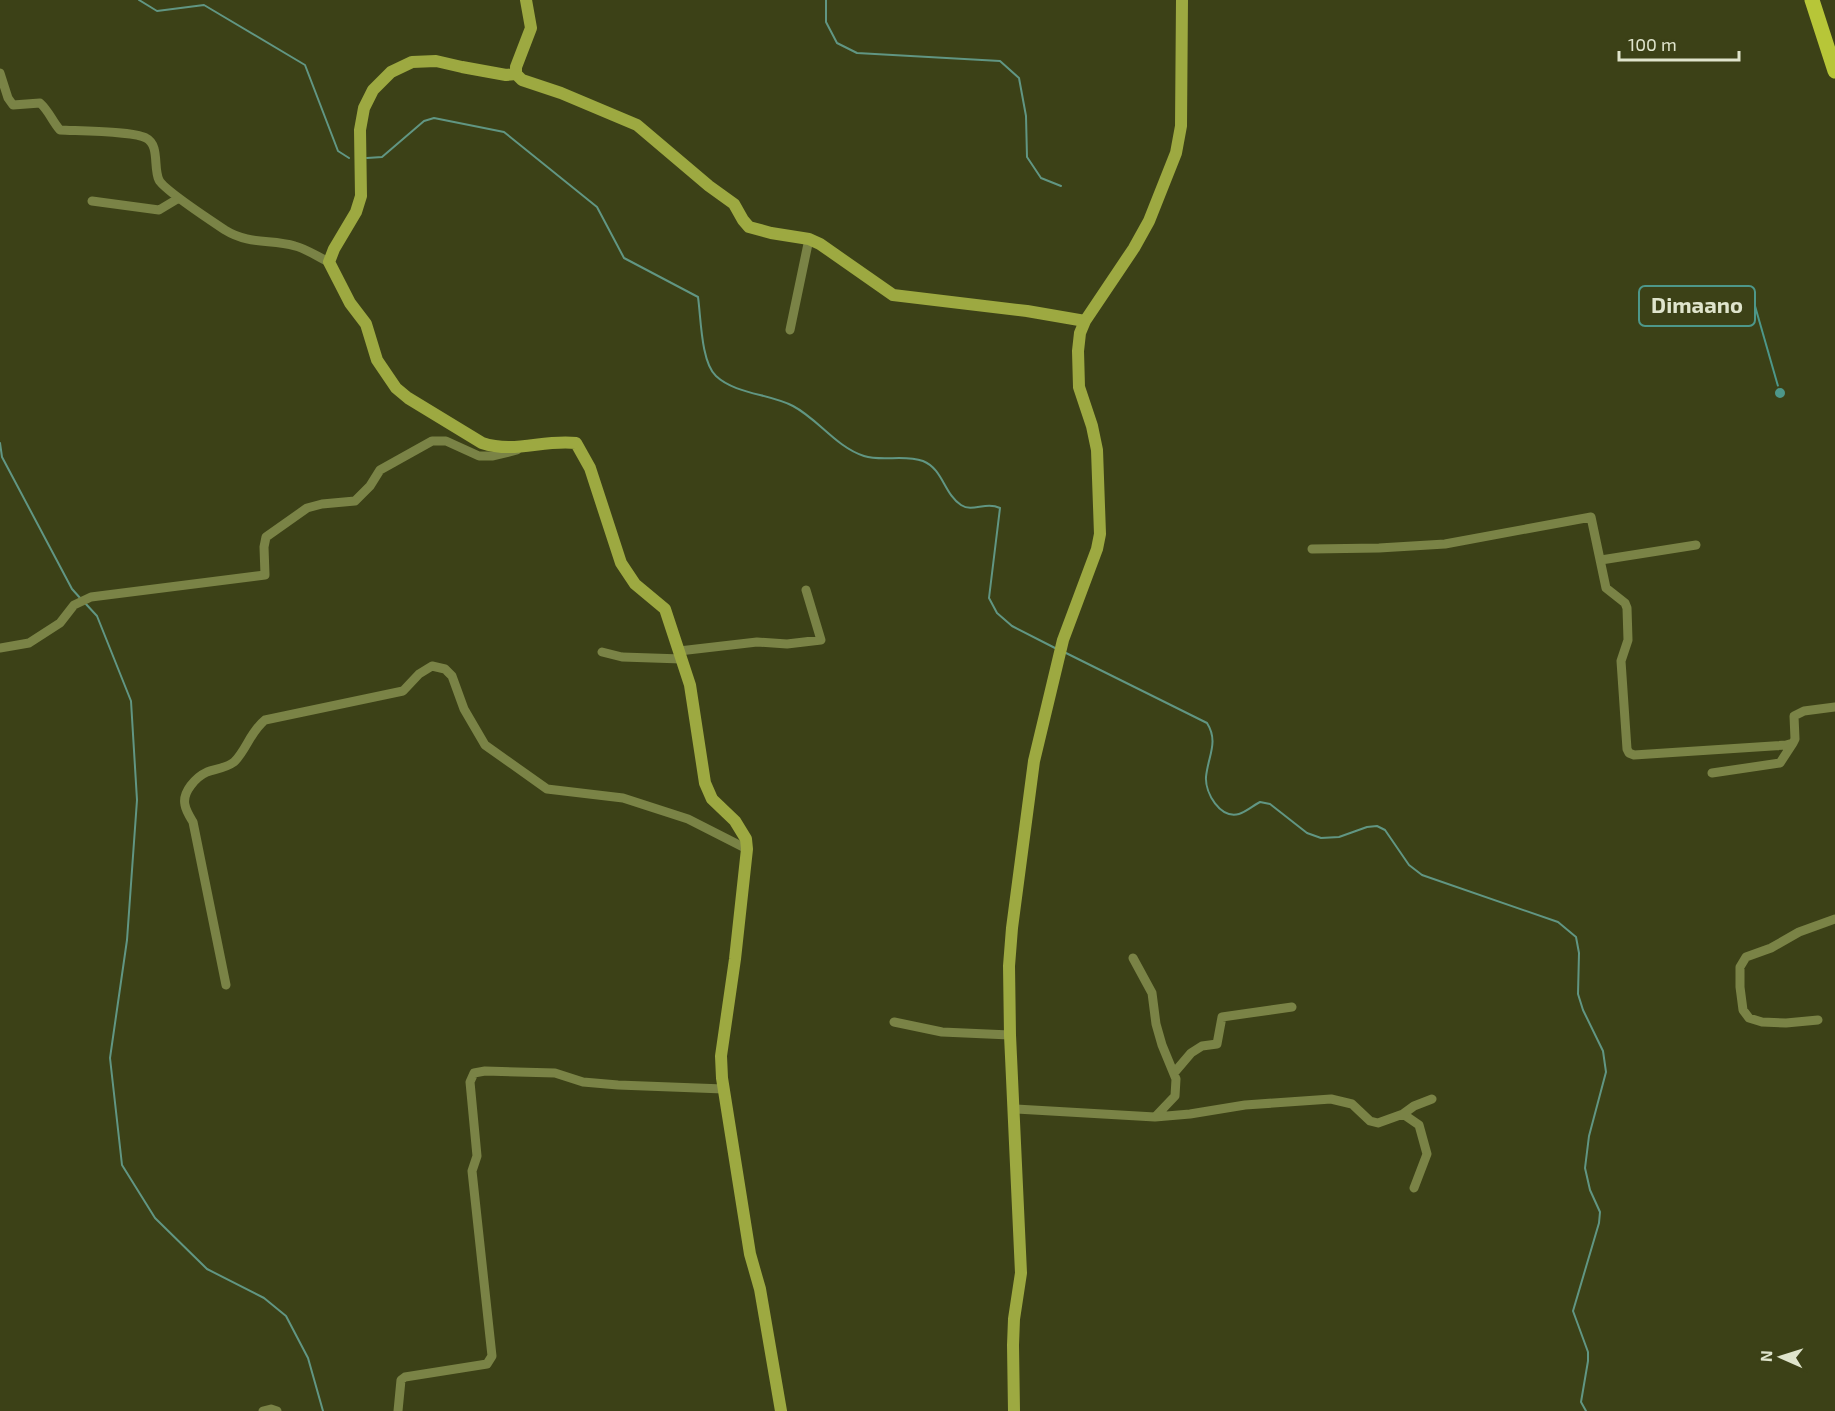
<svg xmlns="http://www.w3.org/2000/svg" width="1835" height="1411" font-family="'Exo 2',sans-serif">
	<rect width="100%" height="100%" fill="#3c4117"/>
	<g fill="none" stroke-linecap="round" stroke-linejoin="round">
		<!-- stream -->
		<path stroke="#619683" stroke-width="2" d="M139,0L157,11L204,5L305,65L338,151L349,158
			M826,0V22L837,43L857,53L1000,61L1019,78L1026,116L1027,157L1041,178L1061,186
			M367,158L382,157L424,121L434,118L504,132L597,207L624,258L698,297C701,318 701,362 716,376C735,394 770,394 793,406C818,419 836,447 864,456C883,462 903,454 923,461C943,469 944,494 961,505C973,513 985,501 1000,508L989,598L997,613L1012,626L1055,648
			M0,443L2,457L72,589L81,599
			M85,603L97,616L131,701L137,800L127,940L110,1058L122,1165L155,1218L207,1269L264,1298L286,1316L308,1358L323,1411
			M1066,653L1207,723C1219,742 1208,756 1206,777C1205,793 1220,819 1239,814C1246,812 1254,805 1260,802L1270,804L1307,833L1321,838L1339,837L1367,827L1377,826L1385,830L1409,865L1422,875L1558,922L1576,937L1579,953L1578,994L1583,1010L1603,1051L1606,1072L1589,1136L1585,1168L1590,1190L1600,1212L1599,1223L1573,1311L1588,1352V1361L1581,1402L1586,1411"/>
		<!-- street -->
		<path stroke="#7a8346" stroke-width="9" d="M0,73L8,98L13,105L40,103C49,111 52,121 60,130C78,131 133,131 146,138C160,145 153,168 159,180C164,190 213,222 225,230C249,245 271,239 295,246C307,249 318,257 329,262
			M92,201L159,210L179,198
			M790,330L809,239
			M1312,549L1379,548L1445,544L1591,517L1606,588L1625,603L1627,608L1628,640L1621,661L1627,749L1629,753L1634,755L1786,745L1793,743L1795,739L1794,716L1804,711L1835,707
			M1601,560L1696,545
			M0,648L29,643L60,623L74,605L91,597L265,575L264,547L266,537L307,508L322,504L355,501L370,486L380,470L432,441H446L479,456H493L517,450
			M679,651L757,642L787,644L821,640L806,590
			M602,652L622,657L682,659
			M1712,773L1780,763L1793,743
			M1133,958L1152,993L1156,1024L1162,1045L1176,1079L1175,1096L1155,1117
			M226,985L193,822C190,817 186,811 185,805C182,792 196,777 207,772C216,769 226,768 234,762C246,751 250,732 265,720L403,691L419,674L432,666L445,669L452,676L464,709L485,745L547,789L623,798L688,819L747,849
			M1818,1020L1786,1023L1762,1022L1749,1018L1743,1010L1740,987V967L1746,957L1771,948L1799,932L1835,919
			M894,1022L942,1032L1010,1035
			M1174,1073L1191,1053L1202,1046L1217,1044L1222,1017L1292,1007
			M1014,1109L1155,1117L1190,1114L1245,1105L1331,1099L1352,1104L1370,1121L1378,1123L1403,1114L1414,1106L1432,1099
			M1403,1114L1419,1125L1427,1154L1414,1188
			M263,1411L271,1409L277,1411
			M398,1411L401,1380L405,1377L487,1364L492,1356L472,1171L477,1156L470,1082L474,1073L485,1071L555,1073L583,1082L618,1085L724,1089"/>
		<!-- secondary -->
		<path stroke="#9da941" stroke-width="12" d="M526,0L531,28L516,67V74L522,80L561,93L637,125L709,186L734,204L743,220L749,227L771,233L809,239L820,244L893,295L1027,311L1085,321
			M516,74L506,75L462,67L436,61L412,62L391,72L373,90L364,108L360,130L361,196L356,212L334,249L329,262L350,303L366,324L377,360L396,388L408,398L482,443C515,454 543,439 576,443L590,468L621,563L635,584L665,609L690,685L705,783L712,799L735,821L746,839L747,849L735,959L721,1056L722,1078L750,1254L760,1289L781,1411
			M1014,1411L1013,1345L1014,1319L1021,1273L1010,1035L1009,966L1012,928L1034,761L1063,640L1097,549L1100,534L1097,450L1092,426L1079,387L1078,351L1080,333L1085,321L1134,248L1149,221L1176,153L1181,126L1182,0"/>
		<!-- primary -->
		<path stroke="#b7c638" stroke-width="15" d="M1812,0L1835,71"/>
	</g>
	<!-- callouts -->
	<path fill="none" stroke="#4d978a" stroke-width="2" d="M1780 393L1755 306"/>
	<circle fill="#4d978a" stroke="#3c4117" stroke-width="2" cx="1780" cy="393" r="6"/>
	<rect fill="#3c4117" stroke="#4d978a" stroke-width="2" x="1639" y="286" width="116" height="40" rx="6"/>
	<g font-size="22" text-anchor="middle" font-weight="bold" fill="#dfe4cc">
		<text x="1697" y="313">Dimaano</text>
	</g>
	<!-- north arrow -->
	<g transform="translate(1781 1357) rotate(273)" stroke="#3c4117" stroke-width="4.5" paint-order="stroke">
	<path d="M0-4.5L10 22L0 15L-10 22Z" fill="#dfe4cc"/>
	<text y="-9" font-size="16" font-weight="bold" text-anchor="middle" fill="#dfe4cc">N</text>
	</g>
	<!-- scale -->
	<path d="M1619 51v9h120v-9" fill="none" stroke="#dfe4cc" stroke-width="3"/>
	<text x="1628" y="51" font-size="18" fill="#dfe4cc" stroke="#3c4117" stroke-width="4.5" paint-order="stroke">100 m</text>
</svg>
